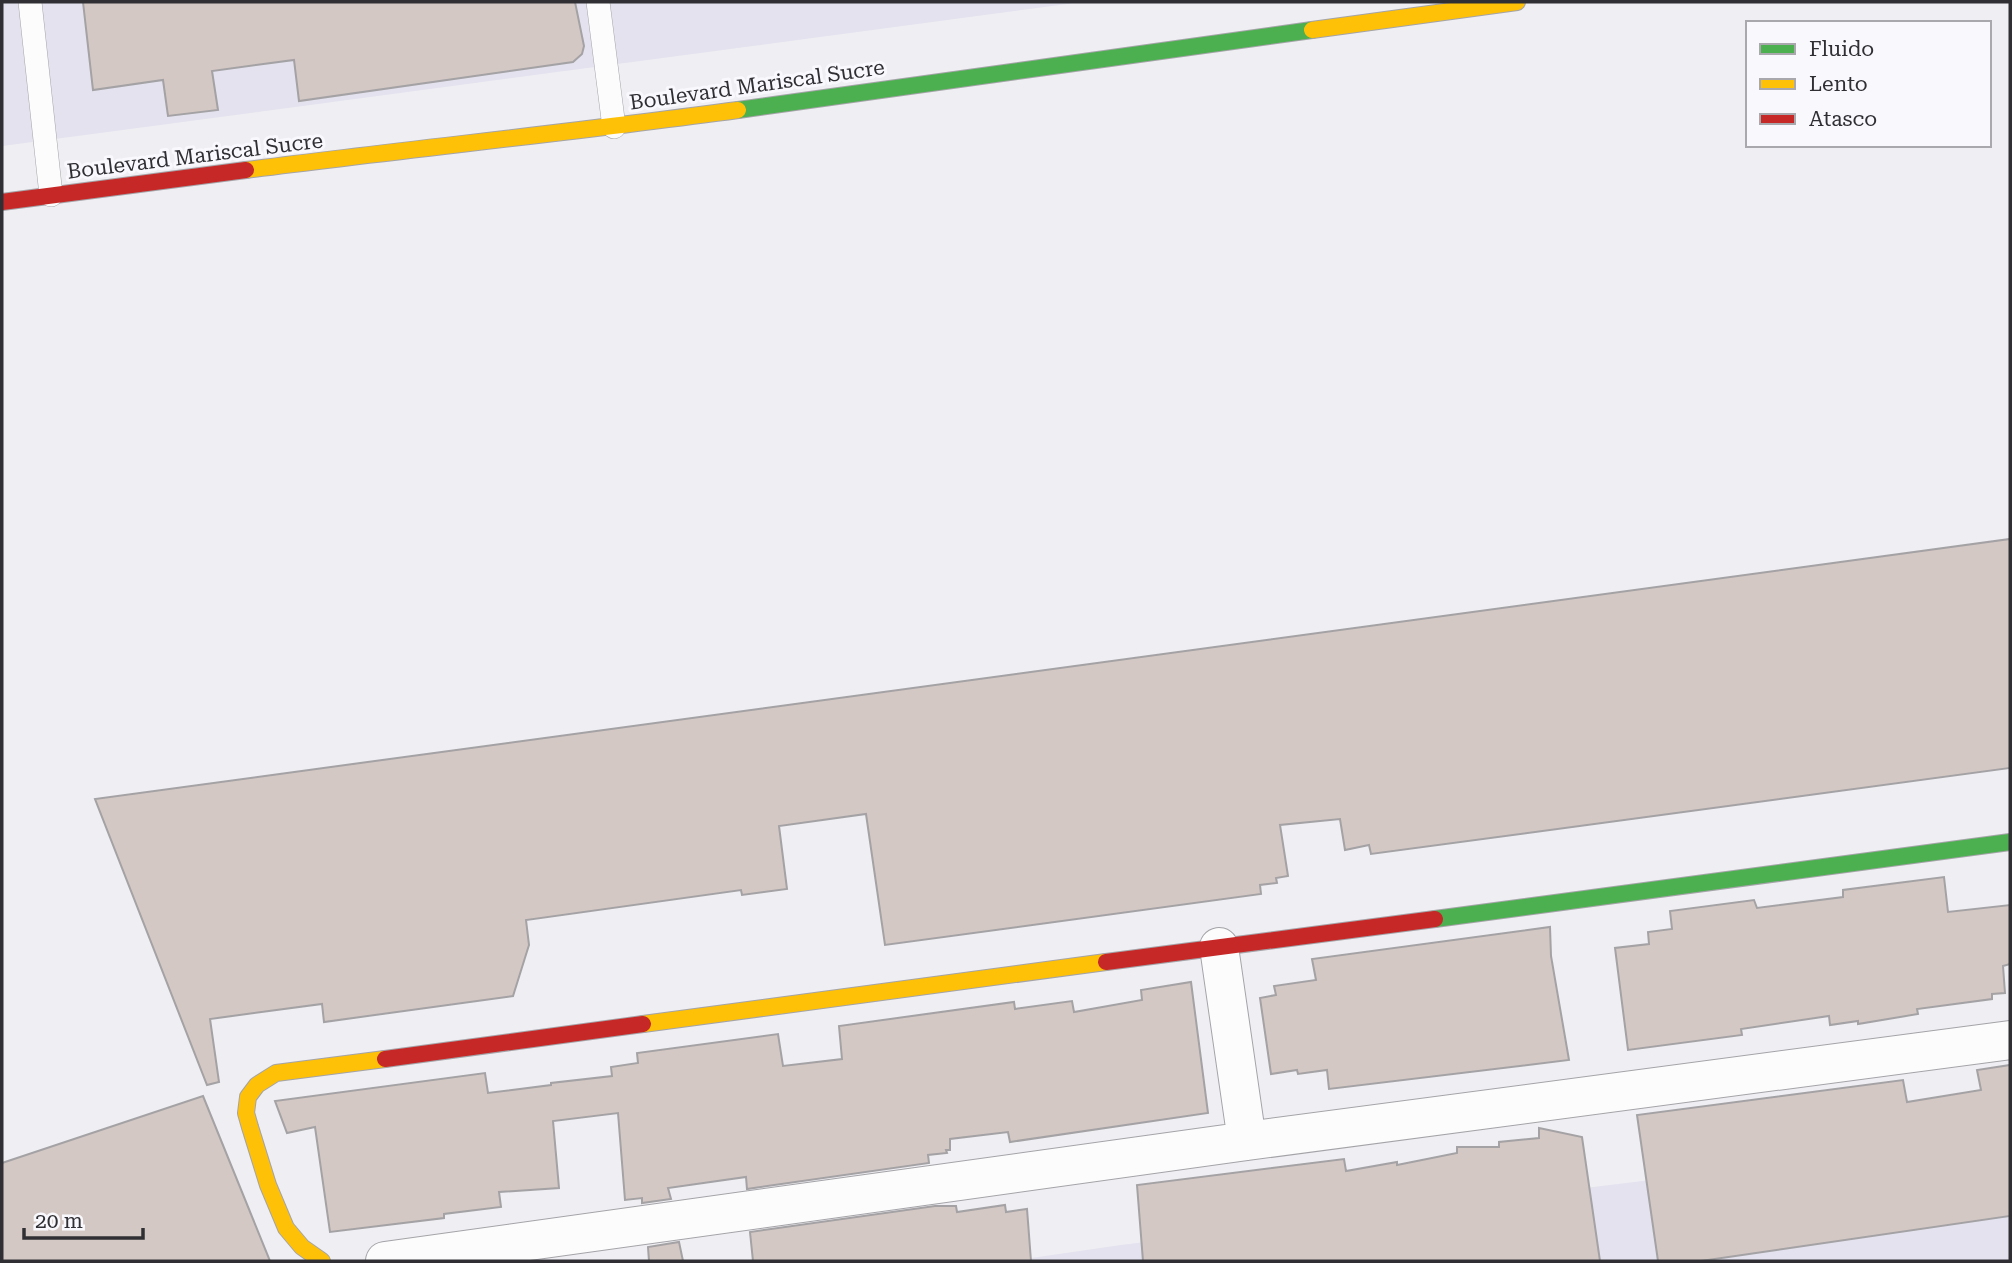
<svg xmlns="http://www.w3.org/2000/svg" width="2012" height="1263" font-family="'Roboto Serif',serif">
	<rect width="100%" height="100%" fill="#eeeef3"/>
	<!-- built -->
	<path fill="#e3e2ee" d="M2,2H1082L2,146Z
		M2010,1136V1261H1010L1121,1245Z"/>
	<!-- building -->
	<path fill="#d4c8c4" stroke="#a4a2a4" stroke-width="2" d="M83,2H575L584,46L582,54L573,62L299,101L294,60L212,71L218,110L168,116L163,80L93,90Z
		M2010,539V768L1371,854L1369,845L1345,850L1340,819L1280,825L1288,876L1276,878L1277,883L1260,885L1261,894L885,945L866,814L779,826L787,889L742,895L741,890L526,920L529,945L513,996L324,1022L322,1004L210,1019L219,1082L207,1085L95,799Z
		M1944,877L1948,912L2010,905V964L2003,966L2005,993L1992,994V999L1917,1009L1918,1014L1858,1024V1021L1830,1025L1829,1016L1741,1029L1742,1035L1628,1050L1615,948L1649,944L1648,932L1672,929L1670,911L1754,900L1757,908L1843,897V890Z
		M1550,927L1551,956L1569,1060L1329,1089L1327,1070L1298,1074L1297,1070L1271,1074L1260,998L1276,995L1274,986L1316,980L1312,959Z
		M1191,982L1208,1113L1010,1142L1008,1132L950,1139V1150H946L947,1153L928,1155L929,1163L747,1189L746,1177L668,1188L671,1199L642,1203V1198L625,1200L618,1113L553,1121L559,1188L499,1192L501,1207L444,1214V1218L330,1232L315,1127L287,1133L275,1101L485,1073L488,1093L551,1085V1083L612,1076L611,1067L638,1063L637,1053L778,1034L783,1066L842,1059L839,1026L1014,1002L1015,1009L1072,1001L1074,1012L1142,1000L1141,990Z
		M2010,1065V1216L1701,1261H1658L1637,1115L1903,1080L1907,1102L1981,1090L1977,1070Z
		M203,1096L270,1261H2V1163Z
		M1539,1128L1582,1137L1600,1261H1143L1137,1185L1344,1159L1346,1171L1397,1162V1165L1457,1153V1147H1499V1142L1539,1138Z
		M1005,1205L1006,1212L1027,1209L1031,1261H753L750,1232L935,1206H956L957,1212Z
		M679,1242L683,1261H649L648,1247Z"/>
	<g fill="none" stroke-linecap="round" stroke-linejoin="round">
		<!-- lane casing -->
		<g stroke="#a4a4a8" stroke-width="24">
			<path id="lane" d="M30,2L51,195
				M598,2L614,127"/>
		</g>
		<!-- street casing -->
		<g stroke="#a4a4a8" stroke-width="40">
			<path id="street" d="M1219,947L1247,1141
				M385,1261L1247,1141L2010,1040"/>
		</g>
		<!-- fast casing -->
		<g stroke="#a4a4a8" stroke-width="18">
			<path id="fast" d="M738,110L1312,30
				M1435,919L2010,842"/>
		</g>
		<!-- slow casing -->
		<g stroke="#a4a4a8" stroke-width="18">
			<path id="slow" d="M1312,30L1517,2
				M246,170C410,149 575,132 738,110
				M643,1024L1106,962
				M322,1261L302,1247L286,1228L268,1185L250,1127L246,1113L248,1097L257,1085L276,1073L385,1059"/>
		</g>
		<!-- jam casing -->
		<g stroke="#a4a4a8" stroke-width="18">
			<path id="jam" d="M2,202L246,170
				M1106,962L1435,919
				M385,1059L643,1024"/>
		</g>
		<!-- lane -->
		<use href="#lane" stroke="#fcfcfd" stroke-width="23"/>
		<!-- street -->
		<use href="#street" stroke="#fcfcfd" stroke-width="38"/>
		<!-- fast -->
		<use href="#fast" stroke="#4caf50" stroke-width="16"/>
		<!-- slow -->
		<use href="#slow" stroke="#ffc107" stroke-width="16"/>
		<!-- jam -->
		<use href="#jam" stroke="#c62828" stroke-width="16"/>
	</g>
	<g text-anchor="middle" stroke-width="6" stroke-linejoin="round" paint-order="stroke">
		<!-- street labels -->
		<g font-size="21" fill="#303034" stroke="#f9f9fd">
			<text transform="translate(757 85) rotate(-8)" y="7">Boulevard Mariscal Sucre</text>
			<text transform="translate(195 156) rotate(-7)" y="7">Boulevard Mariscal Sucre</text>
		</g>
	</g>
	<!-- border -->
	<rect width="2012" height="1263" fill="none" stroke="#303034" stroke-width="7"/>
	<!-- legend -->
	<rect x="1746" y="21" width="245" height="126" fill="#f9f9fd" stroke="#a9a9ad" stroke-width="2"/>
	<rect x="1760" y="44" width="35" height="10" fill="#4caf50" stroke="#a9a9ad" stroke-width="2"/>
	<text x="1809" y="56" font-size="21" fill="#303034">Fluido</text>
	<rect x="1760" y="79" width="35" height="10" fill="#ffc107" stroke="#a9a9ad" stroke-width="2"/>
	<text x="1809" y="91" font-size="21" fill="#303034">Lento</text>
	<rect x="1760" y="114" width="35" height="10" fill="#c62828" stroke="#a9a9ad" stroke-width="2"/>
	<text x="1809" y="126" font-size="21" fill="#303034">Atasco</text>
	<!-- scale -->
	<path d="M24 1228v10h119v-10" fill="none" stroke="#303034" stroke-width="3.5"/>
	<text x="35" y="1228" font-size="21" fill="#303034" stroke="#f9f9fd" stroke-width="5" paint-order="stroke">20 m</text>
</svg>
